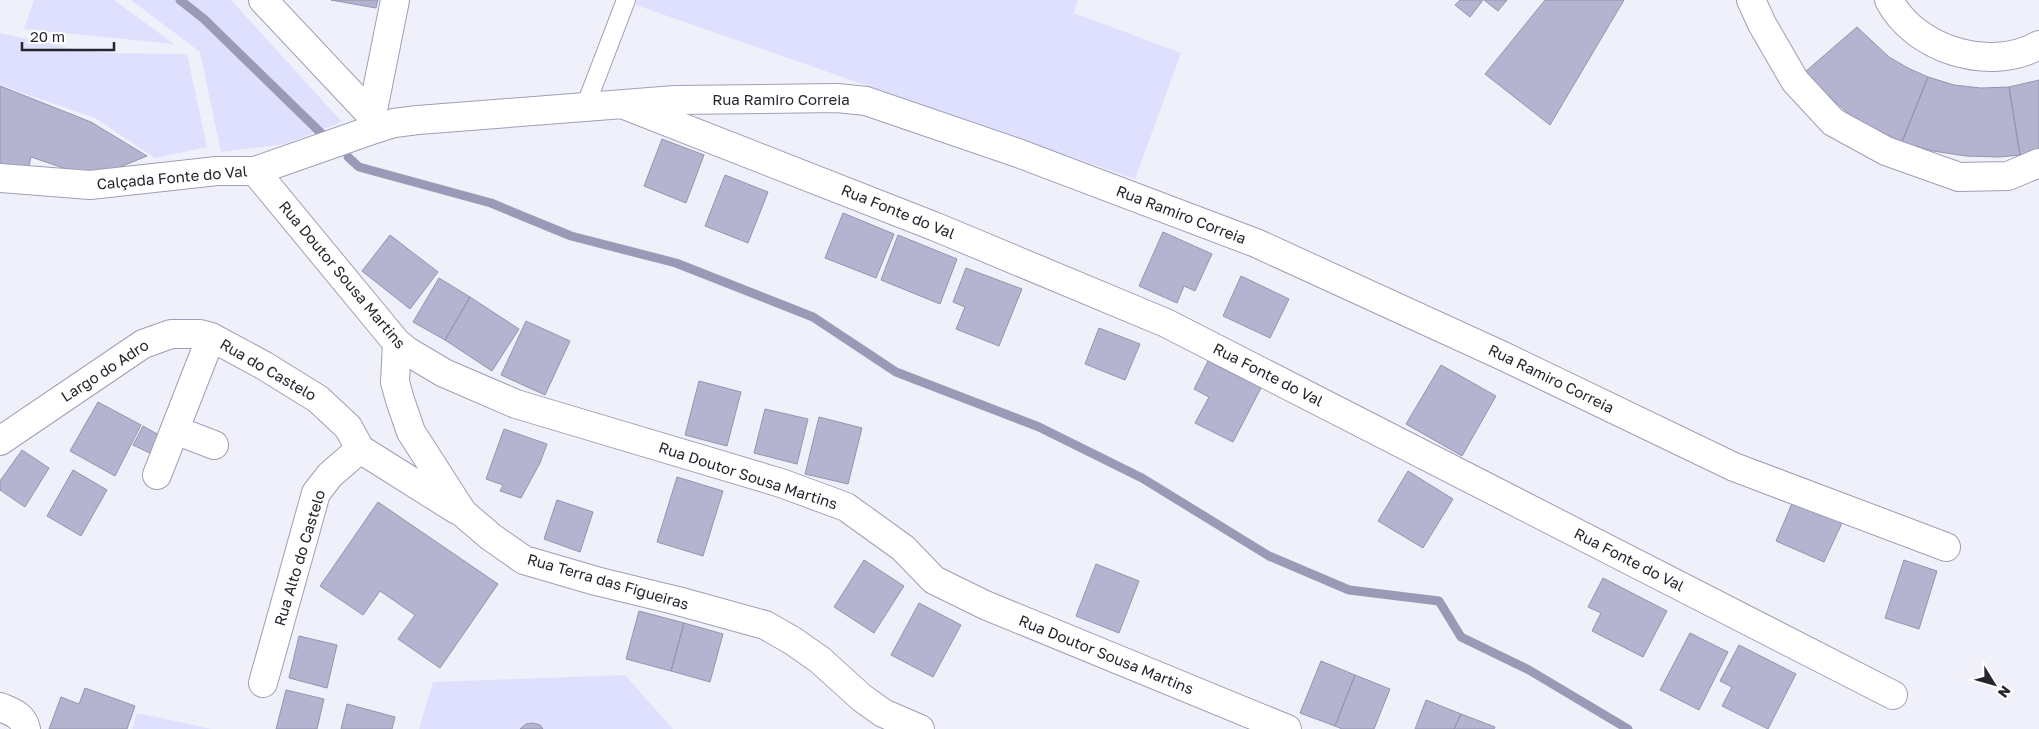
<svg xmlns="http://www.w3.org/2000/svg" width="2039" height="729" font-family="'Golos Text',sans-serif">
	<rect width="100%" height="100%" fill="#eff0fa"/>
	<!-- green -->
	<path fill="#dfe0fe" d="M34,0H114L174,44L24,29Z
		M131,0H231L342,122L285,144L221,152L200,52Z
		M637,0H1078L1074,13L1181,53L1135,179L636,5Z
		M0,33L78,50L111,53L187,54L207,147L155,158L95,118L0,85Z
		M625,675L673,729H419L433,682Z
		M137,713L212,729H132Z"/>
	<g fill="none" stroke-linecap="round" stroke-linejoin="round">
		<!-- stream -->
		<path stroke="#9a9ab6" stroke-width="9" d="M180,0L204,19L322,134
			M348,157L359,167L491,203L571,236L676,263L813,317L896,372L1039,427L1142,478L1269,556L1349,590L1439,601L1461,637L1529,670L1628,729"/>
	</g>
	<!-- building -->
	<path fill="#b4b4d1" stroke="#9494ac" d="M331,0H378L376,8Z
		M1460,0H1483L1470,17L1455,5Z
		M1484,0H1507L1498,11Z
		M1545,0H1624L1550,125L1485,74Z
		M1857,27L1889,57L1908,68L1928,77L1902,142L1875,129L1849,114L1826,94L1805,72Z
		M1928,77L1954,85L1981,88L2009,87L2020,155L1999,157L1966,156L1933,151L1902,142Z
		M2039,80V151L2020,155L2009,87Z
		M0,86L91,122L147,156L93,178L31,157L27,175L0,172Z
		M662,139L704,155L686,203L644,186Z
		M725,175L768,192L748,243L705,226Z
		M843,213L894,234L876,278L825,258Z
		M1163,232L1212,254L1195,291L1184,286L1177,303L1139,286Z
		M390,235L438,272L410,309L362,271Z
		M898,235L957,259L940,304L881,280Z
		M966,268L1022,289L999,346L956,329L965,307L953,302Z
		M1241,276L1289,299L1270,338L1223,316Z
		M439,278L470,297L445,340L413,322Z
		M470,297L519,329L492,371L445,340Z
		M526,321L570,341L545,395L501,375Z
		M1099,328L1140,344L1125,380L1085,364Z
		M1208,361L1261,388L1233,442L1195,423L1209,397L1194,389Z
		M1441,365L1496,396L1462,456L1406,424Z
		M699,381L741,392L727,446L685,435Z
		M98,402L141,425L115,476L70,451Z
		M765,409L808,419L797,464L754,453Z
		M819,417L862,428L848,484L805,474Z
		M143,426L166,439L158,457L133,445Z
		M504,429L547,444L540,463L521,498L500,491L503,485L486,479Z
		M22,450L49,468L25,507L0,490V481Z
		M73,470L107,490L81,536L47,516Z
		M1408,471L1453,499L1423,548L1378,521Z
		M677,477L723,491L703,556L657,542Z
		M557,500L593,512L580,552L544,539Z
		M1793,501L1842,523L1824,562L1776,541Z
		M378,502L498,584L440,668L398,639L415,615L380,591L363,615L320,586Z
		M864,560L904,586L874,633L834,607Z
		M1904,560L1937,571L1919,629L1885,618Z
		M1096,564L1139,581L1119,633L1076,616Z
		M1603,578L1667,611L1643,657L1592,631L1601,613L1588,607Z
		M919,603L961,625L933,677L891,655Z
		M639,611L684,623L671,671L626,659Z
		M684,623L723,634L710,682L671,671Z
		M1690,633L1728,652L1699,710L1660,690Z
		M299,636L337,645L327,688L289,678Z
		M1739,645L1796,674L1768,729L1722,706L1732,687L1720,681Z
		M1321,661L1355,675L1335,726L1300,713Z
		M1355,675L1390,689L1374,729H1342L1335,726Z
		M85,688L135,706L127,729H49L61,697L79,704Z
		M286,690L324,699L317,729H276Z
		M1426,700L1461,714L1454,729H1415Z
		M347,704L395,717L392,729H341Z
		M1461,714L1495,727L1494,729H1454Z
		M533,723L540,725L543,729H520L526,724Z"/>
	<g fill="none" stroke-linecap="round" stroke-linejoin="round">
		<!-- service casing -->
		<g stroke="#9e9fb7" stroke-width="20">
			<path id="service" d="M585,107L626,0"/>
		</g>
		<!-- minor casing -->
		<g stroke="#9e9fb7" stroke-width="30">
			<path id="minor" d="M263,0L372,116
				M1751,0L1762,24L1795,81L1833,122L1886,151L1959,177L2008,176L2039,163
				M1889,0C1914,49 1989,73 2039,45
				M627,106L936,227L1166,323L1893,695
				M369,130L395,0
				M255,171L397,343L407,351L444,373L516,404L781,483L846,507L903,548L934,580L985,605L1287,729
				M0,178L90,185L217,171H255L369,131L394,123L418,120L675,100L837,98L866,101L1018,153L1256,243L1503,356L1734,467L1946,547
				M397,343L395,382L400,400L411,432L463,513L491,537L524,560L596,581L678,601L765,625L793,641L820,660L862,698L883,713L920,729
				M175,430L214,445
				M0,441L143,344L171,334H200L211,337L263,365L318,399L348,427L360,449L457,510
				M157,475L211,337
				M263,683L316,493L330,475L360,449
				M0,707C12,712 23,715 26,729"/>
		</g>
		<!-- service -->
		<use href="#service" stroke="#fff" stroke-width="18"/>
		<!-- minor -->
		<use href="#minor" stroke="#fff" stroke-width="28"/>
	</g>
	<g text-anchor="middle" stroke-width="4" stroke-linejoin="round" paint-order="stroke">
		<!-- street labels -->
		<g font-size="15" fill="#25252e" stroke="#fefefe">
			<text x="781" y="105">Rua Ramiro Correia</text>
			<text transform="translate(172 178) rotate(-5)" y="5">Calçada Fonte do Val</text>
			<text transform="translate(898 212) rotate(22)" y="5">Rua Fonte do Val</text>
			<text transform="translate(1181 215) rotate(21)" y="5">Rua Ramiro Correia</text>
			<text transform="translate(342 275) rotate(50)" y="5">Rua Doutor Sousa Martins</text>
			<text transform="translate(268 370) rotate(30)" y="5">Rua do Castelo</text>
			<text transform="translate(105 371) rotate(-33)" y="5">Largo do Adro</text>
			<text transform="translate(1268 375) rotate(27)" y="5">Rua Fonte do Val</text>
			<text transform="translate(1551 379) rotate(26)" y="5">Rua Ramiro Correia</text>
			<text transform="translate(748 476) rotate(18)" y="5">Rua Doutor Sousa Martins</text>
			<text transform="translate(300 558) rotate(-73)" y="5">Rua Alto do Castelo</text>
			<text transform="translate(1629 560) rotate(27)" y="5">Rua Fonte do Val</text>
			<text transform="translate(608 582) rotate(16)" y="5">Rua Terra das Figueiras</text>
			<text transform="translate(1106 655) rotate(22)" y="5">Rua Doutor Sousa Martins</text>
		</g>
	</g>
	<!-- north arrow -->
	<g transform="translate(1994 684) rotate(127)" stroke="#fefefe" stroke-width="4" paint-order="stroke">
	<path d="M0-4L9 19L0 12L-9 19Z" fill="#25252e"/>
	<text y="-8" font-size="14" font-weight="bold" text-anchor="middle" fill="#25252e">N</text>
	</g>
	<!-- scale -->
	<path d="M22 42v8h92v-8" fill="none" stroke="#25252e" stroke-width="2.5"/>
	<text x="30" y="42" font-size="15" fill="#25252e" stroke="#fefefe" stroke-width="4" paint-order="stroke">20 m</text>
</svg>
